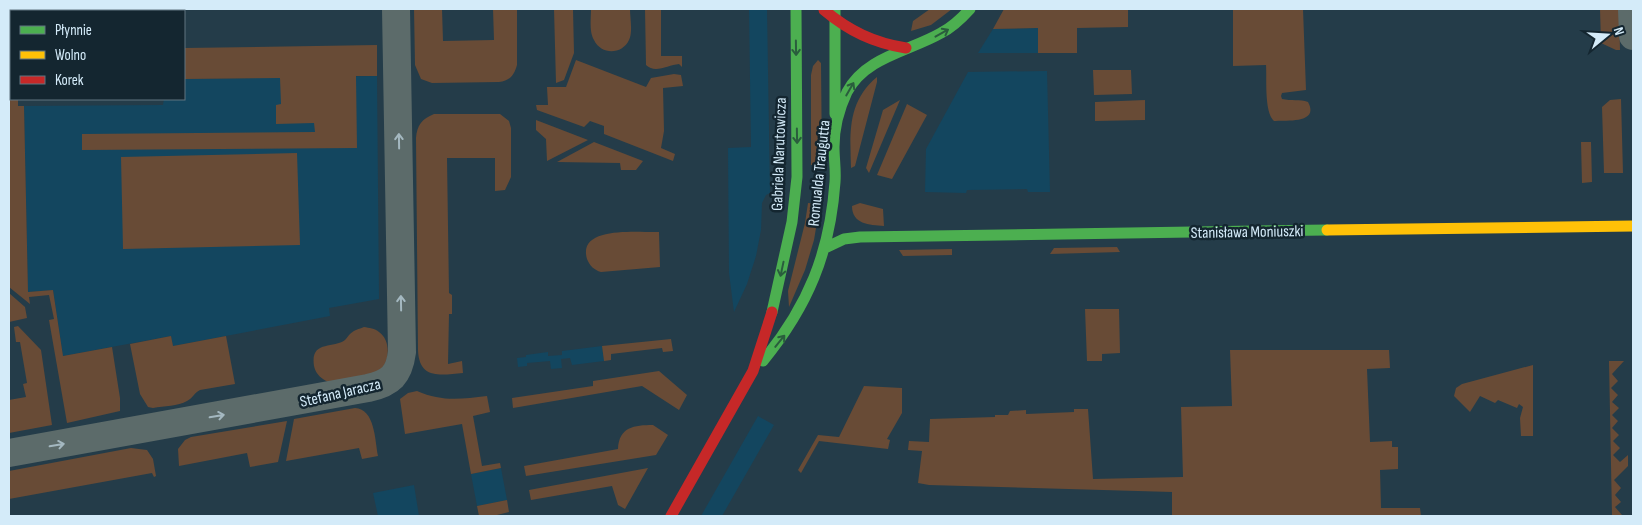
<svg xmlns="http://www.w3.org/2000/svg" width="1642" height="525" font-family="'Sofia Sans Condensed',sans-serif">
	<rect width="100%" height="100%" fill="#243c49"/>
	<!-- built -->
	<path fill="#13465f" d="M749,9H767L770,193L766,195L762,203L761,230L756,256L747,284L734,312L729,273L728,148L751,147Z
		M1038,28V53H978L993,29Z
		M1047,71L1050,192H1028L1027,189L967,190L966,193L925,192L926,149L968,72Z
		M377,76L379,299L329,308L330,316L173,346L171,336L63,356L53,290L28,292L24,106L163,105L164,99H184V79Z
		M602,346L604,361L572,365L570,358L561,359L562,368L551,369L550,361L527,363V366L518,367L517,358L526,357V355L548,352V356L562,355V351Z
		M758,416L774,425L722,516H701Z
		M501,468L507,500L477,506L471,474Z
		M414,485L419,516H378L373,493Z"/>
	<!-- green -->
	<path fill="#684b36" d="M414,9H442L443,41L494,40L493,9H517V65C514,76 509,81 499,82L432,83L421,79L415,65Z
		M554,9H573L574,53L564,80L556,83Z
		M591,9H630C630,18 633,32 629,40C622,55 601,55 594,40C589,32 591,18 591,9Z
		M645,9H661V56H682V67L679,64C668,65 655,74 646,65Z
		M930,9H952L931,25L911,31L913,21Z
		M1004,9H1128V27L1077,28V53H1038V28L993,29Z
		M1233,9H1303L1306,90L1282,93L1281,96L1282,99C1291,101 1300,99 1308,102C1320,124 1285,120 1274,121C1264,112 1267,79 1266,65L1233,66Z
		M1600,9H1619L1620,50H1616L1601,43Z
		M377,45V76H356L357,148L82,150V134L315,132L314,123L276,124V105L281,104L280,78L184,79V48Z
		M576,60L646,87L651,78L674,74L681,75L683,86L663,88L664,131L661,148L675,154L673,161L604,134V126L590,121L584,127L537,110L536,105H548L547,87H566Z
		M818,60L821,63L822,166L811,165V75L813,66Z
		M9,62L11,66V99H18V106H24L28,292L53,290L63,356L112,347L120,398V411L67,423L49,320L54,319L49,295L29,297L30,304L9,287Z
		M1093,70H1131L1132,94L1094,95Z
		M877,77V82L855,166L851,168C850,133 847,102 877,77Z
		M1621,99L1623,173H1604L1602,107L1610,100Z
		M900,100L869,173L866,168L883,110Z
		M1145,100V120L1095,121V102Z
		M907,104L927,115L892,179L877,175Z
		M434,114H500L509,121L511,128V177L505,190L495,191V158H447L449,293L452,295V314H449L448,364L462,361L463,373C441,375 419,380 418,350L416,138C417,125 422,119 434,114Z
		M536,120L588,140L547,161L546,139L536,130Z
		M594,142L643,161L636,170H621L620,163L557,162Z
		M1581,142H1591L1592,182L1582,183Z
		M297,153L300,245L123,249L121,157Z
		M808,203L820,204L814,240L805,270L789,307L788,291L805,223Z
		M860,203L883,209L884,226C869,225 852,224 852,206Z
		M659,232L660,267L601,272C594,270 590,266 587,259C577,225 640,233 659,232Z
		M1117,247L1120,252L1050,254L1054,248Z
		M952,249V255L903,256L899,250Z
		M9,293L25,307L27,318L9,322Z
		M1085,309H1119L1120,353L1102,354V361H1087Z
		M18,326L41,350L52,425L9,433V400L26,397L23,384L27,383L20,342H16L14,327Z
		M364,327C369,328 375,328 379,332C392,341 390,365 377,373L330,383C322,379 316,375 314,366C310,340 333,349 345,340C347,338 348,336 350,334C354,330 359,329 364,327Z
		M171,336L173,346L226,336L235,384L200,390C194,393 193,398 187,401C178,406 164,406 153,408L148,407L140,394L130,344Z
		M671,339L673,351L663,352L662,348L611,354V360L604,361L602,346Z
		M1230,350H1389L1390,368L1367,369L1370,442L1392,441V447H1398V469L1380,470L1381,508H1420L1421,516H1172V492L929,485L918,483L922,451L908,450L909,441L929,442L930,419L995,417V415H1008L1010,411L1026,410V414L1074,412V409H1088L1093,479L1183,477L1181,407L1232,406Z
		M1609,361H1624L1612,374L1618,381L1611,388L1618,395L1612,402L1619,408L1612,415L1618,421L1612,428L1619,435L1613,441L1620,448L1613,455L1620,462L1628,455V466L1614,480L1621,488L1615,495L1621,502L1615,507L1622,515L1620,516H1612Z
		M1533,365V436H1521L1520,418L1523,407L1519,404L1517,408L1498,400L1495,403L1480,396L1470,412L1454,396L1456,388L1462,384Z
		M659,371L687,395L679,410L642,386L513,408L512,398L593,386V381Z
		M864,386L902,388V413L887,439L890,440L888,449L819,441L801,473L798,470L818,435L839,437Z
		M417,391C442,402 461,399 487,396L490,412L473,416L482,466L500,463L501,468L471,474L462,424L405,434L400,399L408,393Z
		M355,408C375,409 375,440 378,456L362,459L359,448L286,461L294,419Z
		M287,421L278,462L250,467L247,453L179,466L178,449L185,440L191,437Z
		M653,425L668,435L656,455L526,476L524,466L618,449C619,427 634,425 653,425Z
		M131,448L147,450L153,459L156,476L154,477L152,473L9,499V471Z
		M648,468L625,509L618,505L612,486L531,500L529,490Z
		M507,500L509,512L493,516H479L477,506Z"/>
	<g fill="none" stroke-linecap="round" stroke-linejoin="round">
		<!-- street -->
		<path stroke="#5c6b6a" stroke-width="28" d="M1632,9L1633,36
			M9,453L368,388C391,383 399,375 402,352L396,9"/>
		<!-- fast -->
		<path stroke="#4caf50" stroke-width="11" d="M835,9V114
			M825,248L844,239L860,237L1327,230
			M772,312L792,222L797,177L796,9
			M763,361C808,306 830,253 835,182C836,170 834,159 834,147C834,129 839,109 847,92C865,57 910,51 941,33C953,27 961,19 970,9"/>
		<!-- slow -->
		<path stroke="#ffc107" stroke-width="11" d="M1327,230L1633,226"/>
		<!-- jam -->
		<path stroke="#c62828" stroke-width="11" d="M824,10C849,31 874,43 906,48
			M671,516L753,371L772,312"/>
	</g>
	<!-- one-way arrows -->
	<defs><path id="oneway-shaft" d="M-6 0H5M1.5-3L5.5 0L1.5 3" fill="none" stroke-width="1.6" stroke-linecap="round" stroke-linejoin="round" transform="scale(1.25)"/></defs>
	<g stroke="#2a5d3d">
		<use href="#oneway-shaft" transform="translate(942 33) rotate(-29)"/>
		<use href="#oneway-shaft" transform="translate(796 48) rotate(89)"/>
		<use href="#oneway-shaft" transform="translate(850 89) rotate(-60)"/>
		<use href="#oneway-shaft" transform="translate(797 136) rotate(89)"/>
		<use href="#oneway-shaft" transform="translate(782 269) rotate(102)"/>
		<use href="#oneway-shaft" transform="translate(780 341) rotate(-51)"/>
	</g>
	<g stroke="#a4b8c0">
		<use href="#oneway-shaft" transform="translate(399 141) rotate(-91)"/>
		<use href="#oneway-shaft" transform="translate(401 303) rotate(-91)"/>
		<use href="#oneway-shaft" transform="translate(217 416) rotate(-10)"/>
		<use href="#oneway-shaft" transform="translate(57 445) rotate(-10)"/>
	</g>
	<g text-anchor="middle" stroke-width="5" stroke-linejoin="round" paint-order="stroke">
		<!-- street labels -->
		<g font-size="16" fill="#d4ebf9" stroke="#142630">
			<text transform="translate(778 154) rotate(-88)" y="6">Gabriela Narutowicza</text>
			<text transform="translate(818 173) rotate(-84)" y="6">Romualda Traugutta</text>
			<text transform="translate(1247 231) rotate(-1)" y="6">Stanisława Moniuszki</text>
			<text transform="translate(340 392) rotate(-13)" y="6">Stefana Jaracza</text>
		</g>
	</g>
	<!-- border -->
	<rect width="1642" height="525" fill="none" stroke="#d4ebf9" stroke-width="20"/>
	<!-- legend -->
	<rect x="10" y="10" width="175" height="90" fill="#142630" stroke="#617580"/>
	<rect x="20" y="26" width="25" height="8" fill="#4caf50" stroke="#617580"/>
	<text x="55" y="35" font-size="15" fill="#d4ebf9">Płynnie</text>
	<rect x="20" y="51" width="25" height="8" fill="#ffc107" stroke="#617580"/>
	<text x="55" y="60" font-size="15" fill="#d4ebf9">Wolno</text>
	<rect x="20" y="76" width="25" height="8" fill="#c62828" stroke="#617580"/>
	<text x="55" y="85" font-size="15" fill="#d4ebf9">Korek</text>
	<!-- north arrow -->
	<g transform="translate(1607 35) rotate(72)" stroke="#142630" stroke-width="4" paint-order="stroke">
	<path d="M0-4L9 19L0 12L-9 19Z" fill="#d4ebf9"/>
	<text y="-8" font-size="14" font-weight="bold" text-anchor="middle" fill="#d4ebf9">N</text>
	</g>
</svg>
